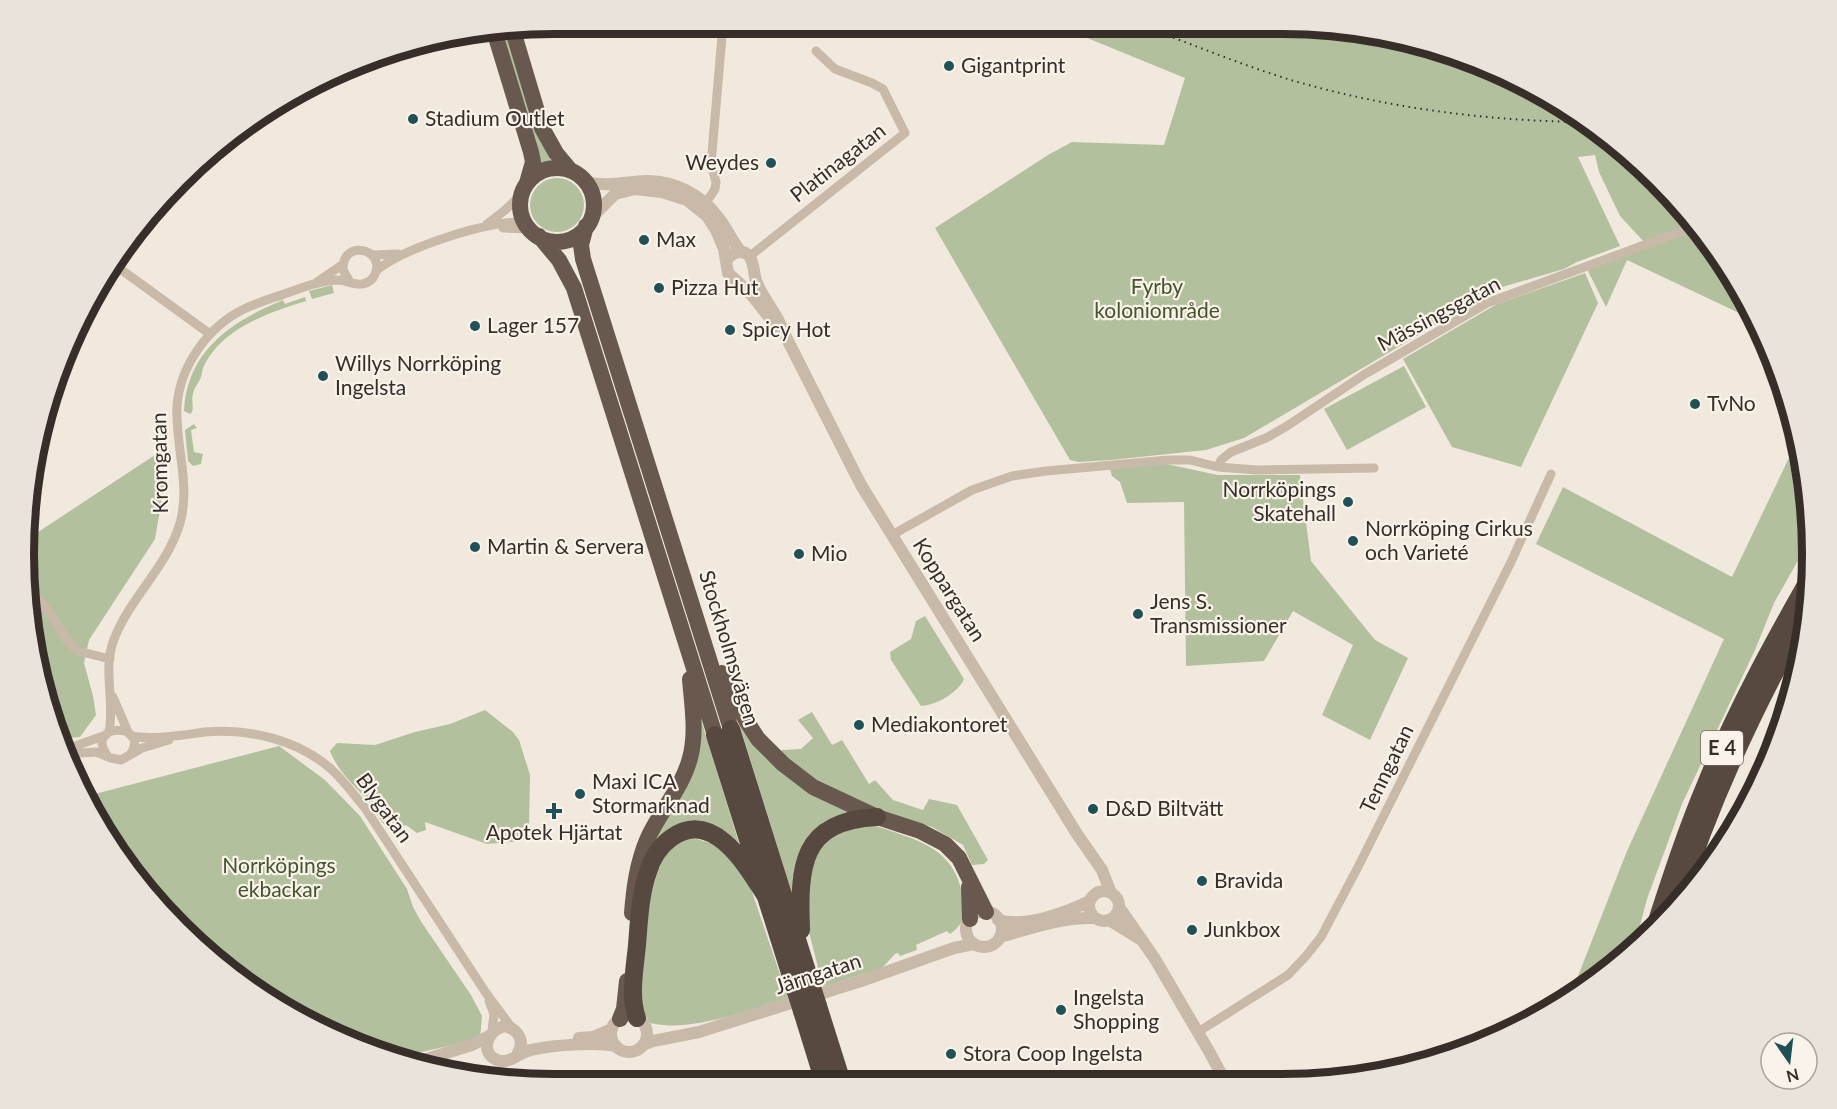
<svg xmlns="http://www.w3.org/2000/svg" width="1837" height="1109" font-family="Lato,sans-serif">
	<rect width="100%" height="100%" fill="#f1e9dd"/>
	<!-- green -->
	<path fill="#b3c09e" d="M1078,27L1351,28L1485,64L1605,133L1681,204L1742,289L1756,321L1627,260L1606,307L1586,267L1645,243L1620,216L1599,172L1595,155L1578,157L1620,246L1577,262L1564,269L1482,293L1459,311L1244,438L1206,450L1111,460L1079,462L1070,460L935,228L1048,155L1072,142L1164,145L1185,78L1075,33Z
		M505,32L549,157L553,163L540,166L501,33Z
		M530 205a27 27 0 1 1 54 0a27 27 0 1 1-54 0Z
		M1585,273L1598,303L1521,467L1452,447L1403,359L1497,304Z
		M332,285L334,293L312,299L309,291Z
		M305,297L306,301C268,313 221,328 203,368C202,371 202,374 201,377C199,383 194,387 193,394C191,400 194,406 192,412L190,414L184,411C187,350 232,321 283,300L285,304Z
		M1404,366L1426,407L1347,450L1324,409Z
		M194,424L197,428L191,430L194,452L203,454L201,464L193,466L188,461L185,430Z
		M1798,439L1808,485L1810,539L1774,603L1755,650L1682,804L1647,899L1633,952L1569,999L1627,851L1724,639L1536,544L1563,487L1732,577Z
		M158,453L164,487L155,539L89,640L84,663L93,696L96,715L80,737L59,739L52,725L24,554L26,540Z
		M1166,464L1218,475H1300L1311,561L1375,640L1408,658L1370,740L1322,715L1353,645L1293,611L1264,661L1186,666L1184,502L1127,503L1120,482L1112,476L1110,469Z
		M925,616L964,679C959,692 935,706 921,706L891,660L890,652L911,639L916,621Z
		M1799,666L1795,691L1789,707L1780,710Z
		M485,710L513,732L519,740L530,775L529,831L522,841L487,844L425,822L426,830L417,833L406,825L392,830C379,823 379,815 371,804C356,787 338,772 330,751L337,743L375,745L415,732L450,724Z
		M812,712L832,745L842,740L869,784L875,780L893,800L923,810L929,799L957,805L988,860L984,864L972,865L963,845L932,827L874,810L812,781L779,754L782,750L801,749L813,738L798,720Z
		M699,713L741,850L722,832L664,837L652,841Z
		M738,720L857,813L826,824L796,906Z
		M279,746L325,780L360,816L407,889L413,907L422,923L471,995L482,1016L480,1039L399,1057L352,1045L232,976L114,850L87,796Z
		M873,825C916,840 955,846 963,898C966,914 964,924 950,934L947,931L916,945L917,950L900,956L898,953L895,954L882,968L823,987L809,932L810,869L818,849L834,832Z
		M697,839L717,845L748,880L788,998C749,1010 690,1033 650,1023L644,1013L639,1000C643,965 645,859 679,842C684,839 692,839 697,839Z"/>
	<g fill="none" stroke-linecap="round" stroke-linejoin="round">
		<!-- minor -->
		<path stroke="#c9b9a9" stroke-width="9" d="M702,209L715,189L716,182L711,164L723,25
			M487,224L504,211L522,194
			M503,228L530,229
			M372,255L398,254
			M750,256L905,133L883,89L872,83L835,69L816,51
			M112,263L210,334
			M377,270C406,247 487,221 525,222
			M317,282L342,265
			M1218,467L1256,470L1374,468
			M892,535L972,490L1012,476L1046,471L1169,460H1190L1218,467L1221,460L1231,452L1266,438L1287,426L1365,374L1487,303L1696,226
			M29,586L55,621L67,641L78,651L110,659
			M113,697L128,732
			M109,732C115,702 103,671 113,642C128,599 167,568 180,523C191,485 175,445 177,406C180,365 209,326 244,309C258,302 273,298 287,293C304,287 322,280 340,280C347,281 354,285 362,284C368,283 373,280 375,274C386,249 342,238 343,270L350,282
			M131,736C152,740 183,735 205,732C249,728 298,740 331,769C344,781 354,795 365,808L486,993L512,1028
			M64,750L106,735
			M67,754L96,752L111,758L121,760L142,748L169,740
			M107,755C84,722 152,722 130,755
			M489,1001L494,1014L492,1031
			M1198,1032L1288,975L1306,956L1321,937L1358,867L1511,562L1551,474"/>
		<!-- tertiary -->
		<path stroke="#c9b9a9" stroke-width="12" d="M586,182C606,187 625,182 646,181C673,180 702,195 718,217C727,228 732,241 741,252
			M592,217L615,194L635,189L662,192L687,200L707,216L716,230L724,249L728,273L750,293L776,326
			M726,261C731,253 742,248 749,256C755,263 753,275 757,283C764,301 778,314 784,333L861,485L1077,834L1102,870L1111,893
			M1089 906a15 15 0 1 1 30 0a15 15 0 1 1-30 0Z
			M1119,907L1155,959L1210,1053L1226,1083
			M966 929a18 18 0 1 1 36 0a18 18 0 1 1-36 0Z
			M998,920C1025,928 1065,913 1090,901
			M1109,920L1138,938
			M1000,937C1031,928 1062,917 1095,918
			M611 1034a18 18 0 1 1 36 0a18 18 0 1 1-36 0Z
			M579,1038L593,1037L612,1029
			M643,1045L653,1041L699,1032L861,981L954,948L974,944
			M517,1055C525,1042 520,1031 506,1026C485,1029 479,1056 500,1061C511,1063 520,1052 531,1050C552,1045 594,1042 616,1046
			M417,1062L472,1045L489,1036"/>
		<!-- trunk -->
		<path stroke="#68584e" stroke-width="16" d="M513,31L542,128L556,153L571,171
			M495,34L531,152L533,162L527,183
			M520 205a37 37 0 1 1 74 0a37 37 0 1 1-74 0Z
			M586,226L581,245L583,259L731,729
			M539,236L559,260L574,288L715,735
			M722,673L747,722L758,739L783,764L813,787L877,817L920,831L945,844L959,858L986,912
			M969,887L970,919
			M632,913C634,888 637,864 647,840C659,812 682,789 690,758C697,733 692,705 690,679
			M620,1019L624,1009L627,981"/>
		<!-- motorway -->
		<path stroke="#574940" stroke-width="18" d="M731,729L812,987
			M715,735L796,992
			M1677,905C1709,803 1755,705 1808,611
			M801,930C799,866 800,821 877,817
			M1654,930C1670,881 1686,831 1706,784C1735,712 1773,643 1811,576
			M818,1006L842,1082
			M802,1011L824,1082
			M637,1018C629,996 635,967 637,945C639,920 640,895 648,872C652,859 660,846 671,838C713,808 746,865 765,895"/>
		<!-- rail -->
		<path stroke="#372e29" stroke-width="2" stroke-dasharray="1.5 4.5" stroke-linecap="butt" d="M1145,27C1194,45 1242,65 1291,80C1386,108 1487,121 1585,122"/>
		<!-- motorway-bridge -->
		<path stroke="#574940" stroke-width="18" d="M812,987L818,1006
			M796,992L802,1011"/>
	</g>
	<!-- markers -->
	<g fill="#205157" stroke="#f9f3ea" stroke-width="2">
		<circle cx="949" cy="66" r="6"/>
		<circle cx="413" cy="119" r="6"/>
		<circle cx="771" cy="163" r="6"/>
		<circle cx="644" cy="240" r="6"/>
		<circle cx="659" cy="288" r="6"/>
		<circle cx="475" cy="326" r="6"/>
		<circle cx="730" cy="330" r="6"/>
		<circle cx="323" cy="376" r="6"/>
		<circle cx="1695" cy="404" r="6"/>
		<circle cx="1348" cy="502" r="6"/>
		<circle cx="1353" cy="541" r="6"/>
		<circle cx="475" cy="547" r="6"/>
		<circle cx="799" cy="554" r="6"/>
		<circle cx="1138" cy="614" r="6"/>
		<circle cx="859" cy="725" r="6"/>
		<circle cx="580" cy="794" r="6"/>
		<circle cx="1093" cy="809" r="6"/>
		<path d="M551 802h6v6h6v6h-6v6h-6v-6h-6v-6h6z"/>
		<circle cx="1202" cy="881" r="6"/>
		<circle cx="1192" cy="930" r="6"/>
		<circle cx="1061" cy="1010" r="6"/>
		<circle cx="951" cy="1054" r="6"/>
	</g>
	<g text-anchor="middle" stroke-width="4.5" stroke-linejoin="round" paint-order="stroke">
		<!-- shield labels -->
		<rect fill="#f9f3ea" stroke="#716963" stroke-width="1.5" x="1701" y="731" width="42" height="34" rx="4.5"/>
		<g font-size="20" font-weight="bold" fill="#372e29">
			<text x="1722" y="755">E 4</text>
		</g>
		<!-- poi labels -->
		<g font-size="21" fill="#372e29" stroke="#f9f3ea" text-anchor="start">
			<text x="961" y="73">Gigantprint</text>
			<text x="425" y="126">Stadium Outlet</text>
			<text x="759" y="170" text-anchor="end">Weydes</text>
			<text x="656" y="247">Max</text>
			<text x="671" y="295">Pizza Hut</text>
			<text x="487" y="333">Lager 157</text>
			<text x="742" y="337">Spicy Hot</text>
			<text x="335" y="371">Willys Norrköping<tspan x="335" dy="24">Ingelsta</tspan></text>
			<text x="1707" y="411">TvNo</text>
			<text x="1336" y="497" text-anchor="end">Norrköpings<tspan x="1336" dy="24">Skatehall</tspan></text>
			<text x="1365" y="536">Norrköping Cirkus<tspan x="1365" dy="24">och Varieté</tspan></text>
			<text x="487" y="554">Martin &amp; Servera</text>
			<text x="811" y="561">Mio</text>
			<text x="1150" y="609">Jens S.<tspan x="1150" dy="24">Transmissioner</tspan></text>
			<text x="871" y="732">Mediakontoret</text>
			<text x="592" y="789">Maxi ICA<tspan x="592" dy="24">Stormarknad</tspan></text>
			<text x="1105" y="816">D&amp;D Biltvätt</text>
			<text x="554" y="840" text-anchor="middle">Apotek Hjärtat</text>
			<text x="1214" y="888">Bravida</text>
			<text x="1204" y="937">Junkbox</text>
			<text x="1073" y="1005">Ingelsta<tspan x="1073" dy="24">Shopping</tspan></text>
			<text x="963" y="1061">Stora Coop Ingelsta</text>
		</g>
		<!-- street labels -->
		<g font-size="21" fill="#372e29" stroke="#f9f3ea">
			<text transform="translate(838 163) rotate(-38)" y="7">Platinagatan</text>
			<text transform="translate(1439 314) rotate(-28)" y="7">Mässingsgatan</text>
			<text transform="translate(160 463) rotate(-91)" y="7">Kromgatan</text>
			<text transform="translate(949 590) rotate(58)" y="7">Koppargatan</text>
			<text transform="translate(729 648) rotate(73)" y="7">Stockholmsvägen</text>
			<text transform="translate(1387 769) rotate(-64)" y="7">Tenngatan</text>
			<text transform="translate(384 808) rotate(54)" y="7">Blygatan</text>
			<text transform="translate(818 974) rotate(-18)" y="7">Järngatan</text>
		</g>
		<!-- park labels -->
		<g font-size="21" fill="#44542e" stroke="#f9f3ea">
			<text x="1157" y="294">Fyrby<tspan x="1157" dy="24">koloniområde</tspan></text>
			<text x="279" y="873">Norrköpings<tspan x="279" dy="24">ekbackar</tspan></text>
		</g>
	</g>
	<!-- crop -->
	<path d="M0 0H1837V1109H0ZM554 34H1282A520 520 0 0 1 1802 554V554A520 520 0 0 1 1282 1074H554A520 520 0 0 1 34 554V554A520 520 0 0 1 554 34Z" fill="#e9e3db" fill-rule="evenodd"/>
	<path fill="none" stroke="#372e29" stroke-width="8" d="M554 34H1282A520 520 0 0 1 1802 554V554A520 520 0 0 1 1282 1074H554A520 520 0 0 1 34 554V554A520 520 0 0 1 554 34Z"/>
	<!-- north arrow -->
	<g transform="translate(1789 1061) rotate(166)"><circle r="28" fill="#f9f3ea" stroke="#aba49d" stroke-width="1.5"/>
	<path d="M0-4.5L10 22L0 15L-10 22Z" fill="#205157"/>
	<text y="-9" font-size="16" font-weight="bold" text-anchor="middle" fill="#372e29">N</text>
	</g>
</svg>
